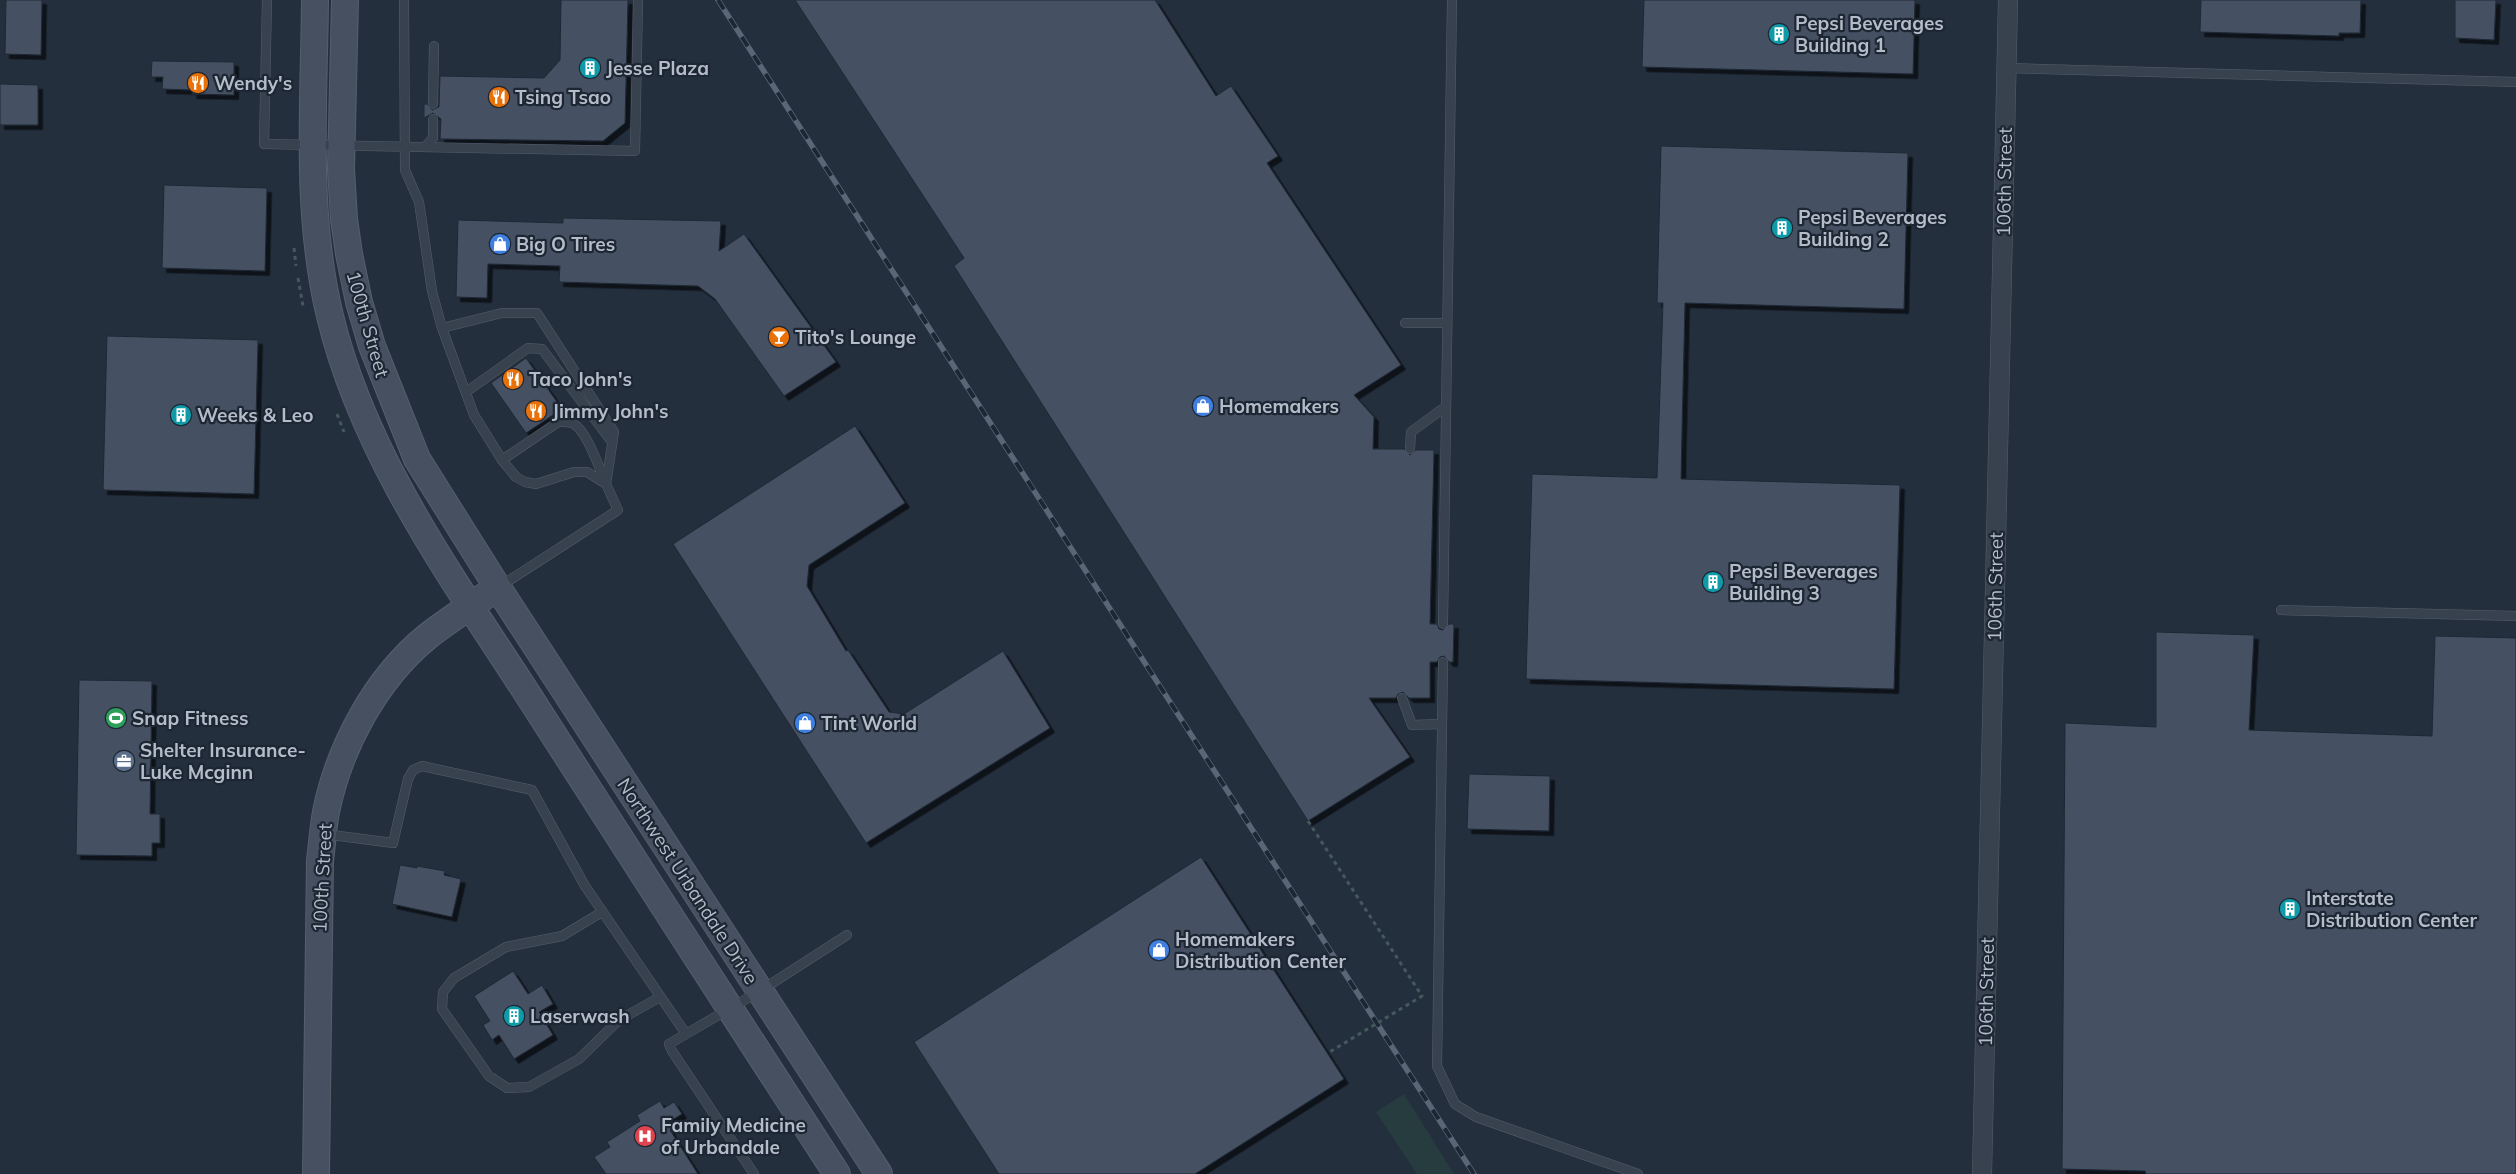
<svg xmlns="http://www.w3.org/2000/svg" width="2516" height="1174" font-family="Mulish,sans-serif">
	<defs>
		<filter id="shadow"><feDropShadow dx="4.5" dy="4.5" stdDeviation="0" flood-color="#0009"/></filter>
	</defs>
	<rect width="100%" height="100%" fill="#242f3e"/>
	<!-- green -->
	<path fill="#263c3f" d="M1404,1094L1454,1174H1417L1376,1112Z"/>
	<!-- building -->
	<path fill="#455162" stroke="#1f2835" filter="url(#shadow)" d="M6,0H42L41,55L5,54Z
		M561,0H628L625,123L603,141L440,139L441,119L433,113L424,118V104H427L432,110L439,107L440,76L544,78L560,60Z
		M795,0H1155L1216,96L1231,86L1278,156L1267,163L1401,365L1354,395L1374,417L1373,449H1404L1410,455L1416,450H1434L1430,624H1437L1439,629L1443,630L1449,624H1454L1453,662H1449L1444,656L1440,657L1437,662H1430V698H1409L1403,692L1398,694L1396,698H1369L1410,757L1308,821L954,266L964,258Z
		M1644,0H1915L1913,74L1642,67Z
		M2201,0H2361L2360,33H2339V36L2200,32Z
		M2455,0H2496L2494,40L2455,38Z
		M152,61L234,62V95L192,94L193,90L162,89L163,77H151Z
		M0,84L38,85V125H0Z
		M1661,146L1908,153L1904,309L1685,303L1682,430L1681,479L1900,485L1894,689L1526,679L1532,474L1657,478L1663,303H1657Z
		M164,185L267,188L265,271L162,268Z
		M563,218L721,221L719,251L744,234L836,362L784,396L715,299L698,286L559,282L560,266L488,264L487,298L456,297L458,220L563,223Z
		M107,336L258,340L254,494L103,490Z
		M526,358L562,409L526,433L491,383Z
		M855,426L905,503L809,565L807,586L846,651L848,650L889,712L904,714L1003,651L1050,728L866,843L673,544Z
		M2156,632L2254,635L2249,730L2432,736L2435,636L2516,638V1174H2146L2145,1171L2062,1169L2065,723L2156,727Z
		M79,680L152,681L150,814H160V843H152V856L76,855Z
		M1469,774L1550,776L1549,831L1467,829Z
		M1201,857L1344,1079L1195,1174H999L914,1042Z
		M400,865L417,868V866L445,871L444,875L461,879L452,917L392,904Z
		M513,971L528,994L542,985L553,1004L539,1012L553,1035L514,1059L499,1035L492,1040L483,1025L490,1021L474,996Z
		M660,1101L664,1108L674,1102L682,1114L672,1120L676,1127L670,1130L698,1174H606L594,1157L610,1147L607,1142L640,1121L637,1115Z"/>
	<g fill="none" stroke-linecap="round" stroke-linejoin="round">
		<!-- lane casing -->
		<g stroke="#565f6c" stroke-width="10">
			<path id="lane" d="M267,0L264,144L635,151L638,0
				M404,0L405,170L419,202L432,291L442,328L474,415L502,460L516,477L525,482L536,484L574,472H587L606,484
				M2007,68L2516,82
				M433,104L434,46
				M425,147L433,138V119
				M1405,323H1447
				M442,328L502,313H537L614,432L606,484L618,510L499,587
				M466,392L528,348L542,349L612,442
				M1410,449L1411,432L1445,407
				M502,460L558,422C564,422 569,421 574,424C588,433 599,468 606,484
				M2281,610L2516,616
				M1443,624L1452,0
				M1443,662L1437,1066L1455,1104L1476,1117L1638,1174
				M1402,698L1412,725L1441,724
				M324,834L393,843L408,779L413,770L422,766L532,790L585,886L686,1034L669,1044L672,1051L754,1174
				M602,912L562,936L506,947L454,978L443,992L442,1009L489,1076L507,1088L529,1087L579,1059L619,1020L660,997
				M686,1034L760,991L847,935"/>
		</g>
		<!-- street casing -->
		<g stroke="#565f6c" stroke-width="20">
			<path id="street" d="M1982,1174L2008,0"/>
		</g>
		<!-- secondary casing -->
		<g stroke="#565f6c" stroke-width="28">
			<path id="secondary" d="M315,0C314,105 305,213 330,316C365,462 460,588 539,712C638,866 737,1021 837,1174
				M345,0L341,169L344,219L349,254L359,302L372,346L417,459L498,588L879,1174
				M316,1174L320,861C322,845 323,828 326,812C339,747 376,678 428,636C446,622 466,609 485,596"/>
		</g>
		<!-- path -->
		<path stroke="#44595c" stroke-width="3" stroke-dasharray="4 4" stroke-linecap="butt" d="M294,248L296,266
			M298,278L303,306
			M337,414L344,432"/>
		<!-- lane -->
		<use href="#lane" stroke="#38414e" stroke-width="9"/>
		<!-- street -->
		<use href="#street" stroke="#38414e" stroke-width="19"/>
		<!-- secondary -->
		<use href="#secondary" stroke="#465061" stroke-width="26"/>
		<!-- rail casing -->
		<g stroke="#5a6575" stroke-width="5.5">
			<path id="rail" d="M718,0L1474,1174"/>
		</g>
		<!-- rail -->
		<use href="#rail" stroke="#1d2633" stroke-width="4" stroke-dasharray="11" stroke-linecap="butt"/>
		<!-- path-bridge -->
		<path stroke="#44595c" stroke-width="3" stroke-dasharray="4 4" stroke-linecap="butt" d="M1308,821L1422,996L1328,1053"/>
	</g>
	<!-- icons -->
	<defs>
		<g id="building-disc" transform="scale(1.125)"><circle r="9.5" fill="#0f9aa8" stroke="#1d2633"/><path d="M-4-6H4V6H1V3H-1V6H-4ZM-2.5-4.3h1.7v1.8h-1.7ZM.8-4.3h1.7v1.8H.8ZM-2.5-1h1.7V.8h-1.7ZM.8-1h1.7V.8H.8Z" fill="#fff"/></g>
		<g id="restaurant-disc" transform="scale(1.125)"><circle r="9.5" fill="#e8710a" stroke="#1d2633"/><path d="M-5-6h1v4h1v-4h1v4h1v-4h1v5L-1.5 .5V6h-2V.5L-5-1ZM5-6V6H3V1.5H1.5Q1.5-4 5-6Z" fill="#fff"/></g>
		<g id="shop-disc" transform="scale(1.125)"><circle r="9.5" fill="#3f7fe0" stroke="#1d2633"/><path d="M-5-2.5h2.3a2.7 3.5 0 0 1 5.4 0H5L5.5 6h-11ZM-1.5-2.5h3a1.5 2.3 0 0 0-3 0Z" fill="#fff"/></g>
		<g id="bar-disc" transform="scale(1.125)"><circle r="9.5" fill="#e8710a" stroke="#1d2633"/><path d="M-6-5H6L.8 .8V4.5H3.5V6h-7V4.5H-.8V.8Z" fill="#fff"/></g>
		<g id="stadium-disc" transform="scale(1.125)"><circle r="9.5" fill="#2e9e5b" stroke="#1d2633"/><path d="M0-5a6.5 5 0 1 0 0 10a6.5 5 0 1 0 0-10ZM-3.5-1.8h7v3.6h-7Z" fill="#fff"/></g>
		<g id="office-disc" transform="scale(1.125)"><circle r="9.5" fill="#5c6f8a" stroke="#1d2633"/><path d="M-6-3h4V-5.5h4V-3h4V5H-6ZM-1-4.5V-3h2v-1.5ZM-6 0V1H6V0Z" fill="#fff"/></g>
		<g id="hospital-disc" transform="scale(1.125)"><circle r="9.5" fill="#e0444e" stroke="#1d2633"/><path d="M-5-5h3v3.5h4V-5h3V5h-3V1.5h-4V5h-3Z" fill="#fff"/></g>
	</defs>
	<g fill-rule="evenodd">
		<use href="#building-disc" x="1779" y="34"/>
		<use href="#building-disc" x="590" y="68"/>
		<use href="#restaurant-disc" x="198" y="83"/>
		<use href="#restaurant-disc" x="499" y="97"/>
		<use href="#building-disc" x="1782" y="228"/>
		<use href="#shop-disc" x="500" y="244"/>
		<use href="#bar-disc" x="779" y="337"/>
		<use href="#restaurant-disc" x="513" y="379"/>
		<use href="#shop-disc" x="1203" y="406"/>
		<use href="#restaurant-disc" x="536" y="411"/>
		<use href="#building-disc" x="181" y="415"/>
		<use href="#building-disc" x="1713" y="582"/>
		<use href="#stadium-disc" x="116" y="718"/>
		<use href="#shop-disc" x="805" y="723"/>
		<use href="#office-disc" x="124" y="761"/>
		<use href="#building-disc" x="2290" y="909"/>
		<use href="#shop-disc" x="1159" y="950"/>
		<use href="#building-disc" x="514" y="1016"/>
		<use href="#hospital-disc" x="645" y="1136"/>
	</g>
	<g text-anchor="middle" stroke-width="4.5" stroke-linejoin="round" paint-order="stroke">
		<!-- poi labels -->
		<g font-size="19" font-weight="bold" fill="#b4bcc9" stroke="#1d2633" text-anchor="start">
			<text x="1795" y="30">Pepsi Beverages<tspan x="1795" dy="22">Building 1</tspan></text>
			<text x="606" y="75">Jesse Plaza</text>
			<text x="214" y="90">Wendy's</text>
			<text x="515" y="104">Tsing Tsao</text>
			<text x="1798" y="224">Pepsi Beverages<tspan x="1798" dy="22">Building 2</tspan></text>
			<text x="516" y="251">Big O Tires</text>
			<text x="795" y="344">Tito's Lounge</text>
			<text x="529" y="386">Taco John's</text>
			<text x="1219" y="413">Homemakers</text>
			<text x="552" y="418">Jimmy John's</text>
			<text x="197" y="422">Weeks &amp; Leo</text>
			<text x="1729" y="578">Pepsi Beverages<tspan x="1729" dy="22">Building 3</tspan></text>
			<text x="132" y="725">Snap Fitness</text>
			<text x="821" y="730">Tint World</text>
			<text x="140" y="757">Shelter Insurance-<tspan x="140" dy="22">Luke Mcginn</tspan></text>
			<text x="2306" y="905">Interstate<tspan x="2306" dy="22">Distribution Center</tspan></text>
			<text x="1175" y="946">Homemakers<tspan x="1175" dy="22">Distribution Center</tspan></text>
			<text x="530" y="1023">Laserwash</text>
			<text x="661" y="1132">Family Medicine<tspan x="661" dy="22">of Urbandale</tspan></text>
		</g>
		<!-- street labels -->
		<g font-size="19" fill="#b4bcc9" stroke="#1d2633">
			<text transform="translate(2004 182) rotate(-89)" y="7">106th Street</text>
			<text transform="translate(368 324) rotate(74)" y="7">100th Street</text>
			<text transform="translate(1995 587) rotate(-89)" y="7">106th Street</text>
			<text transform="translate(322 878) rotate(-87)" y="7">100th Street</text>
			<text transform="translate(688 881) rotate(57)" y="7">Northwest Urbandale Drive</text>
			<text transform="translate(1986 992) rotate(-89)" y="7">106th Street</text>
		</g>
	</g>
</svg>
